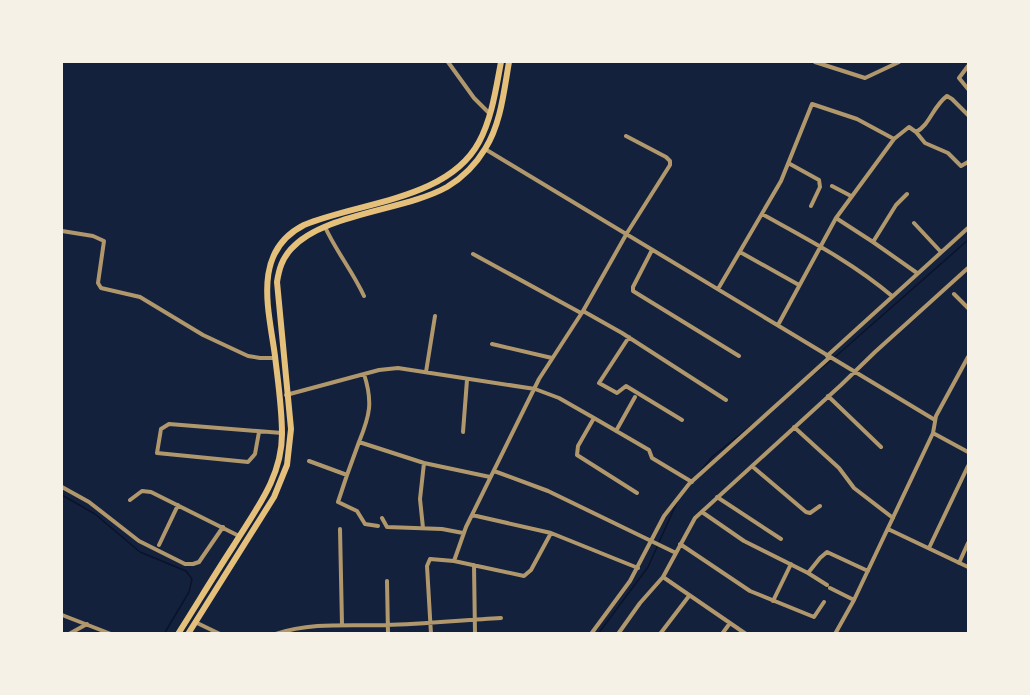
<svg xmlns="http://www.w3.org/2000/svg" width="1030" height="695" font-family="Inter,sans-serif">
	<rect width="100%" height="100%" fill="#14213d"/>
	<g fill="none" stroke-linecap="round" stroke-linejoin="round">
		<!-- stream -->
		<path stroke="#0b132b" stroke-width="1.5" d="M835,357L968,240
			M814,374L831,360
			M700,472L712,457L752,425
			M62,495L95,514L140,552L186,571L192,579L189,592L164,634
			M598,634L648,567L677,502"/>
		<!-- minor -->
		<path stroke="#b1986c" stroke-width="4" d="M448,62L474,98L490,114
			M815,62L865,78L899,62
			M968,66L959,78L968,89
			M916,132L925,143L948,153L961,166L968,162
			M485,149L935,420
			M790,164L819,180L820,187L811,206
			M832,186L851,196
			M762,214C807,239 852,262 892,296
			M836,218L873,242L896,205L907,194
			M914,223L941,252
			M325,227C336,251 353,272 364,296
			M62,231L93,236L104,241L98,283L101,288L140,297L203,335L248,356L260,358H275
			M873,242L917,273
			M652,250L633,287V291L739,356
			M740,252L799,285
			M473,254L581,313
			M718,289L781,181L812,104L857,119L894,139
			M954,294L968,308
			M583,311L622,333L726,400
			M778,325L836,218L894,139L909,127L916,132C930,125 933,106 947,96L952,99L968,115
			M629,337L599,383L617,393L626,386L682,420
			M492,344L552,358
			M827,356L968,228
			M426,372L435,316
			M286,395L379,370L398,368L535,389L559,398L594,418L578,446L577,455L637,493
			M828,396L881,447
			M594,418L649,450L652,458L692,482
			M794,427L839,468L854,488L893,518
			M616,431L635,397
			M259,432L255,454L248,462L157,453L161,429L169,424L282,433
			M463,432L467,380
			M933,433L968,452
			M359,442C370,415 373,402 364,374
			M309,461L347,475L359,442L424,463L490,477
			M753,467L806,512L810,513L820,506
			M494,471L548,491L676,553
			M347,475L338,502L357,511L365,524L378,526
			M62,487L89,502L139,541L185,564H193L199,562L223,527
			M717,497L781,539
			M130,500L142,491L151,492L239,536
			M702,512L744,541L808,573L820,558L827,552L868,571
			M472,515L551,533L638,568
			M382,518L387,527L442,529L463,533
			M423,528L420,499L424,463
			M340,529L342,625
			M888,529L968,567
			M680,544L750,591L814,617L824,602
			M159,545L178,505
			M929,548L968,466
			M454,561L466,527L539,379L583,311L627,233L670,165V161L666,157L626,136
			M959,563L968,543
			M474,565L475,634
			M808,573L827,585
			M387,581L388,634
			M830,588L854,600
			M773,601L791,564
			M62,615L111,634
			M195,622L220,634
			M69,634L87,624
			M276,634C311,622 350,626 386,625C424,624 463,620 501,618
			M431,634L427,566L430,559L454,561L524,576L531,570L551,533
			M591,634L630,581L664,516L689,484L830,357
			M618,634L640,603L663,577
			M660,634L689,596
			M722,634L730,623
			M746,634L663,577L695,518L841,385L875,352L968,268
			M835,634L854,600L933,433L936,416L968,357"/>
		<!-- trunk -->
		<path stroke="#e5c07b" stroke-width="6" d="M178,634C197,604 215,574 234,545C256,509 282,477 282,434C282,408 278,382 275,356C269,310 251,252 304,225C359,202 448,200 479,142C492,118 496,88 501,62
			M188,634L274,497L287,465L291,429L277,282C279,269 282,259 291,249C323,213 404,211 447,187C462,178 476,164 485,149C501,124 504,90 509,62"/>
	</g>
	<!-- border -->
	<rect width="1030" height="695" fill="none" stroke="#f6f1e7" stroke-width="126"/>
</svg>
